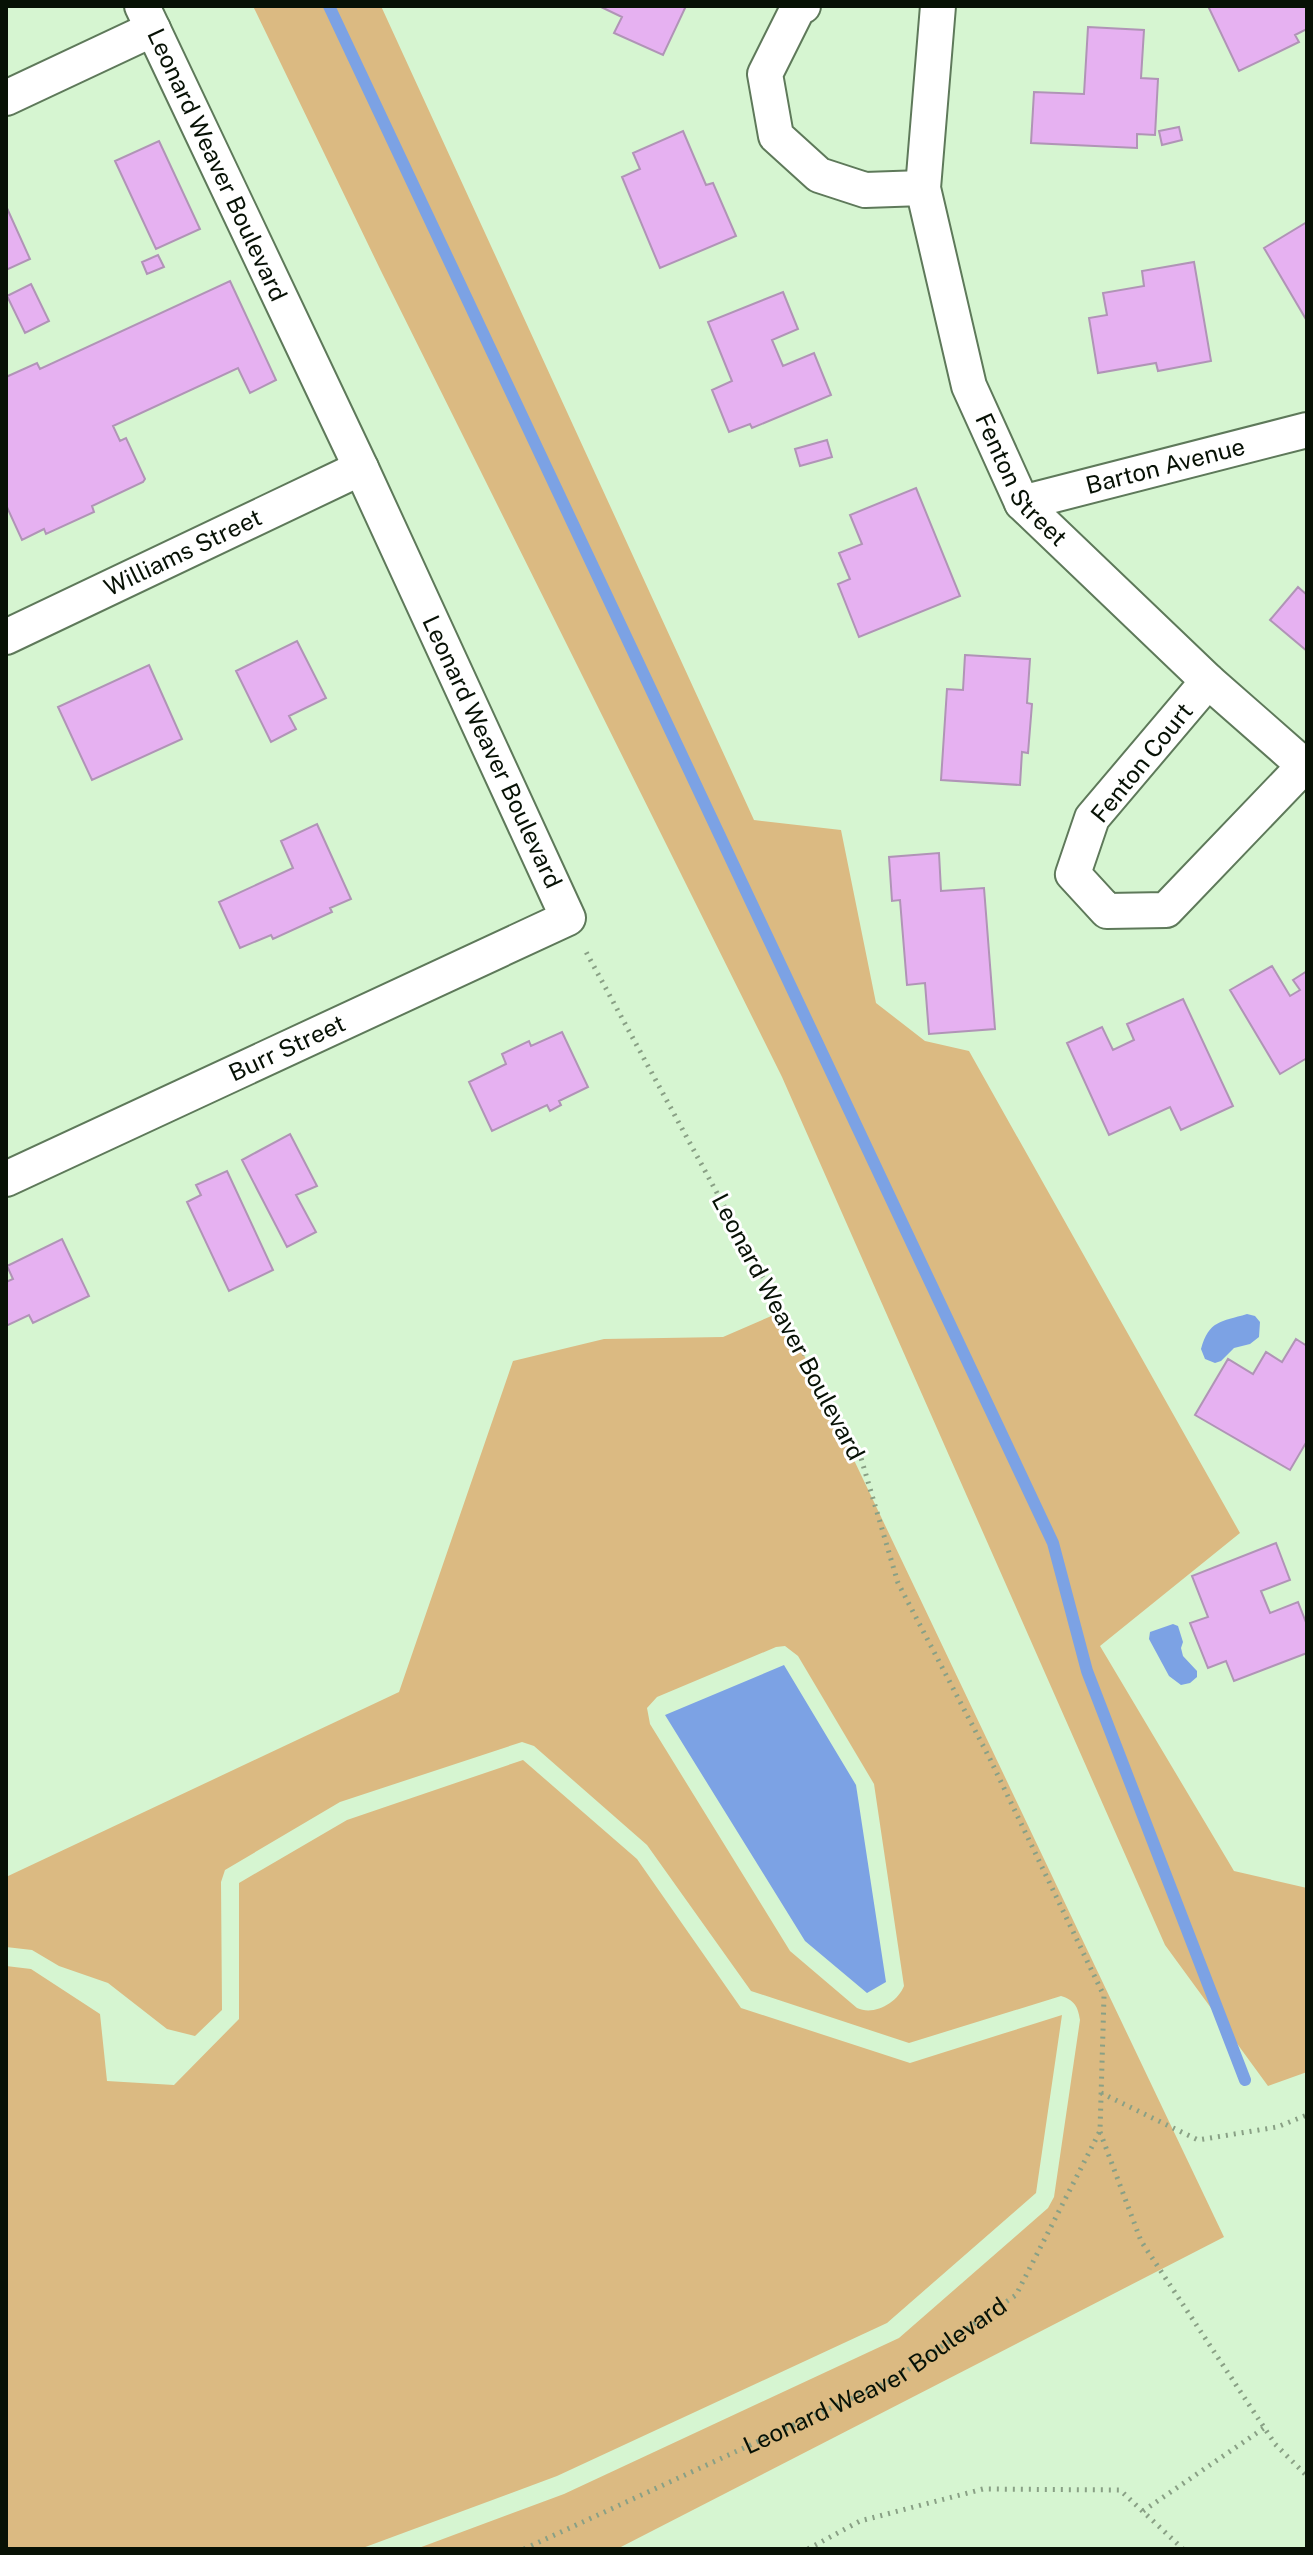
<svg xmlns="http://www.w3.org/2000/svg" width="1313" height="2555" font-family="'Public Sans',sans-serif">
	<rect width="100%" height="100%" fill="#d6f5d1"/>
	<!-- green -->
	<path fill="#dbba82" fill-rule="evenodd" d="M253,6H381L754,820L841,830L876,1003L925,1041L969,1051L1240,1533L1100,1646L1234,1871L1307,1888V2072L1268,2086L1165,1945L782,1077L381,271Z
		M783,1311L1224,2237L617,2549H416L564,2494L899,2338L1048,2208L1054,2197L1080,2020C1078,2006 1074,2000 1061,1996L909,2043L751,1991L647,1845L534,1746L522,1742L340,1802L225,1870L221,1882L222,2010L195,2036L167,2029L108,1983L59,1966L32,1950L6,1947V1877L399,1692L513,1361L604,1339L723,1337ZM785,1646L798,1656L874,1784L904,1986C897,2003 874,2016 857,2008L790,1951L650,1724L647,1708L657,1697L776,1647Z
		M523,1760L637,1859L741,2008L910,2063L1062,2015L1036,2193L887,2323L557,2476L360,2549H6V1966L31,1969L100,2014L107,2081L174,2085L239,2019V1883L347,1820Z"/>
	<!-- water -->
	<path fill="#7ca2e4" d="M1247,1314L1255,1316L1260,1322L1259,1337L1250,1344L1234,1348L1221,1361L1215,1363L1205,1359L1201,1349C1209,1320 1221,1322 1247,1314Z
		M1173,1624L1178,1626L1183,1642L1181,1648L1183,1656L1197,1671V1677L1190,1683L1181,1685L1169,1676L1149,1639L1150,1632Z
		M784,1665L856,1785L886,1982L867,1993L805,1941L665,1715Z"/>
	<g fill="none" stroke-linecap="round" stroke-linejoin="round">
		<!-- stream -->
		<path stroke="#7ca2e4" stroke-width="12" d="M329,6L1053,1543L1087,1671L1245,2080"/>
	</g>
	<!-- building -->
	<path fill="#e6b1f1" stroke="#b094b6" stroke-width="2" d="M599,6H686L663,55L614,33L622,17Z
		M1208,6H1307V29L1295,35L1299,42L1239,71Z
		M1088,27L1144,30L1141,78L1158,79L1155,135L1137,134V148L1031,143L1034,92L1084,94Z
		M1179,127L1182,140L1162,145L1159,131Z
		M683,131L706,185L713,183L736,236L660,268L622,177L640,169L633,153Z
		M159,141L200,229L156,249L115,161Z
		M6,206L30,259L6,270Z
		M1307,222V321L1264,248Z
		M158,255L164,267L147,274L142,262Z
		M1194,262L1211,361L1158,371L1156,363L1098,373L1089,318L1107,315L1103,293L1144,286L1142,271Z
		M230,281L276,380L250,393L238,368L113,426L120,441L126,438L145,479L143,482L92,506L94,512L46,534L44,529L22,540L6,505V377L37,363L40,369Z
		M31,284L49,321L25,333L7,296Z
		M783,292L798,329L772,340L783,366L814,353L831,395L752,428L750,424L729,432L712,390L732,381L708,322Z
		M827,440L832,457L800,466L795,449Z
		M916,488L960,596L859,637L838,584L850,579L839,553L862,544L850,515Z
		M1298,587L1307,595V651L1270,620Z
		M297,641L326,698L289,716L296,729L271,742L236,671Z
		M965,655L1030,659L1027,703L1032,704L1028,753L1022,752L1020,785L941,780L947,689L963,690Z
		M149,665L182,739L92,780L58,707Z
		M317,824L351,899L330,908L332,912L273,939L271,935L240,948L219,902L293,868L281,841Z
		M939,853L941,891L984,888L995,1029L929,1034L925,983L907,985L900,900L892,901L889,857Z
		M1272,966L1290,996L1300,990L1293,980L1307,971V1058L1280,1074L1230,990Z
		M1183,999L1233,1106L1181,1130L1170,1107L1109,1135L1067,1043L1102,1027L1113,1050L1134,1040L1127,1024Z
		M562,1032L588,1087L559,1101L561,1105L550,1111L547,1105L492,1131L469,1082L506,1064L502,1054L529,1041L531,1046Z
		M290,1134L317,1186L296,1195L316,1232L287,1247L242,1160Z
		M227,1171L273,1270L229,1291L187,1202L201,1195L196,1185Z
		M62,1239L89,1296L33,1323L29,1315L6,1326V1282L13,1279L7,1266Z
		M1296,1339L1307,1346V1441L1290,1470L1195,1415L1228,1359L1253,1374L1266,1352L1282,1362Z
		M1276,1543L1290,1580L1261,1591L1270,1613L1298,1602L1307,1625V1653L1234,1681L1226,1661L1208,1668L1190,1623L1208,1617L1192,1576Z"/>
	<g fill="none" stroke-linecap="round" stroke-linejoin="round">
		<!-- street casing -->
		<g stroke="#5e795a" stroke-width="38">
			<g id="street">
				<path d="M803,6L798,8L765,74L776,136L819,175L865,190L923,188"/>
				<path id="s2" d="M938,6L923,188L969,386L1022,503L1208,681L1307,768"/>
				<path d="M6,98L153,29"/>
				<path id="s3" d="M1022,503L1307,430"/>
				<path id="s4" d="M6,637L361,468"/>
				<path d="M1208,681L1092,818L1073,874L1107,911L1166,910L1304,766"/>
				<path id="s5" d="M6,1179L568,918L361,468L142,6"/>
			</g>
		</g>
		<!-- path -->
		<g stroke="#89a085" stroke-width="5" stroke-dasharray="2 6" stroke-linecap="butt">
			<path d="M1101,2093L1198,2140L1277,2127L1307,2115"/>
			<path d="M1100,2132L1141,2241L1275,2444L1307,2476"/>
			<path d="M1143,2511L1264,2428"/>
			<path id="s1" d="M524,2549L896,2378L1016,2295L1100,2131L1104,1996L990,1759L898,1583L861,1458L585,950"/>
			<path d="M808,2549L860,2521L983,2489L1120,2490L1183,2549"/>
		</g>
		<!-- street -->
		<use href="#street" stroke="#fff" stroke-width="34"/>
	</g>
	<g text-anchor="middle" stroke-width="6" stroke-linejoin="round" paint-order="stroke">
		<!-- street labels -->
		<g font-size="24" fill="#071105" stroke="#fff">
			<text transform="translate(217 165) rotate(65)" y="8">Leonard Weaver Boulevard</text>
			<text dy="8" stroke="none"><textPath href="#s3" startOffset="148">Barton Avenue</textPath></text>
			<text dy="8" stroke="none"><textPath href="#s2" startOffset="494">Fenton Street</textPath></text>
			<text dy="8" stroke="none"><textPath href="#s4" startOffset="196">Williams Street</textPath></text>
			<text transform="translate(492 752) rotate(65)" y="8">Leonard Weaver Boulevard</text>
			<text transform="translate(1142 763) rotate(-51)" y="8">Fenton Court</text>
			<text dy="8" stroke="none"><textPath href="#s5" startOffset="310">Burr Street</textPath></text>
			<text transform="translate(788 1327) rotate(62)" y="8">Leonard Weaver Boulevard</text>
			<text dy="8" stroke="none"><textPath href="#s1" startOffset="392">Leonard Weaver Boulevard</textPath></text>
		</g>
	</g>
	<!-- border -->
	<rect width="1313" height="2555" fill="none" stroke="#071105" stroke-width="16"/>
</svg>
